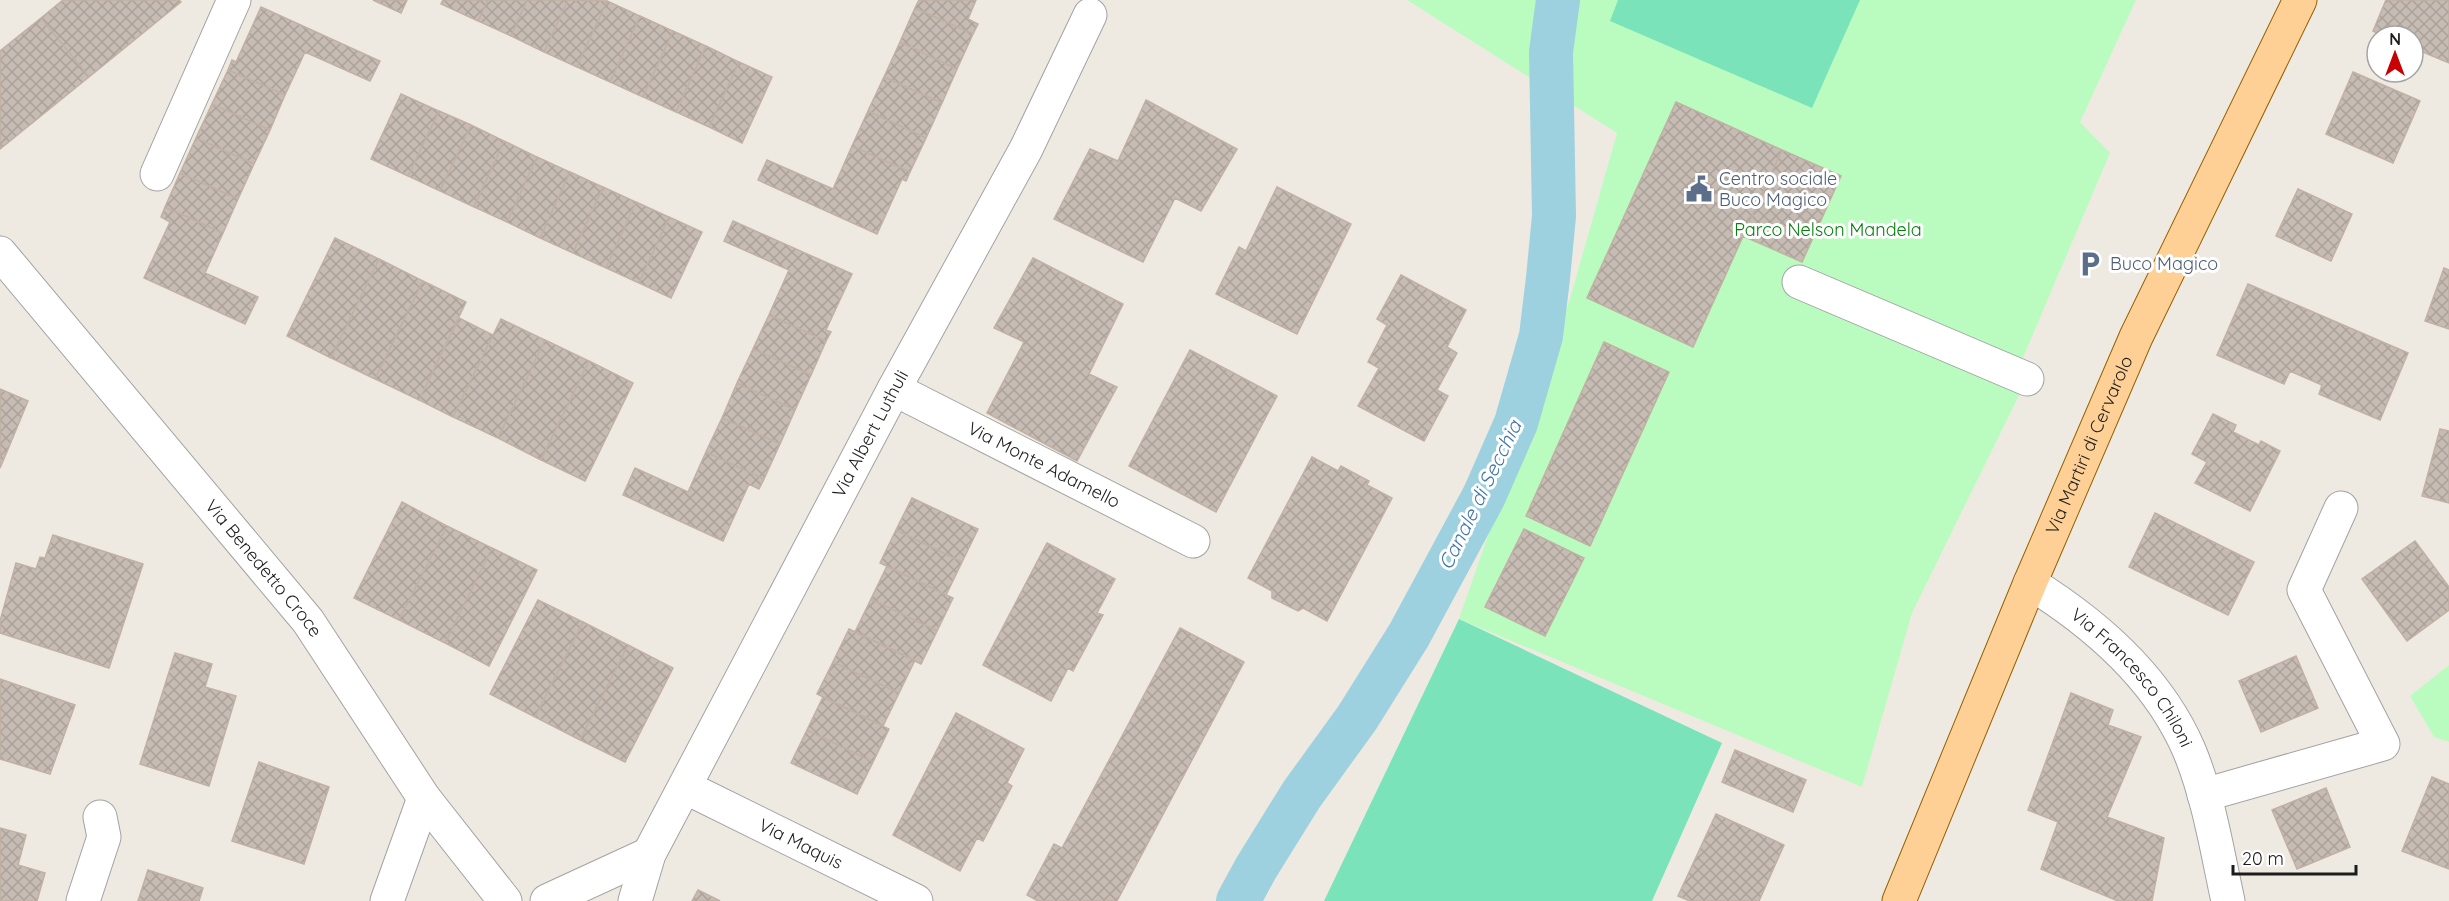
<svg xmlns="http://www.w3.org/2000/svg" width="2449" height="901" font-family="Quicksand,sans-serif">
	<defs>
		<pattern id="building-cross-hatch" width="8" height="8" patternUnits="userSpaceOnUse" patternTransform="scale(1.5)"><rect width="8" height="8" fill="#c6bcb4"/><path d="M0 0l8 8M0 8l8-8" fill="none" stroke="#aaa19a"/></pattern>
	</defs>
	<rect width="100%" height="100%" fill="#eeeae1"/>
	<!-- park -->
	<path fill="#bafcbf" d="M1407,0H2136L2080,122L2110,153L2016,374L2027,379L1912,613L1862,787L1459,619L1570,299L1617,133Z
		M2449,665V742L2434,737L2410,696Z"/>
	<!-- pitch -->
	<path fill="#7ae3b9" d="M1618,0H1860L1812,108L1610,21Z
		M1459,619L1722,743L1652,901H1324Z"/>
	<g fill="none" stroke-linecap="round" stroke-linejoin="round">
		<!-- canal -->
		<path stroke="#9ed1df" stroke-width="44" d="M1238,901L1256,868L1302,794L1357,718L1409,635L1484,496L1516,423L1541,336L1548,278L1554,216L1551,52L1558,0"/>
	</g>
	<!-- building -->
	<path fill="url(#building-cross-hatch)" stroke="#c1b0a3" stroke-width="1.5" d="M63,0H179L181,2L89,77L41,18Z
		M373,0H407L401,13Z
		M443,0H488L478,21L441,4Z
		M488,0H527L511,36L478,21Z
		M527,0H568L544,52L511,36Z
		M568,0L607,1L577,67L544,52Z
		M919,0H976L968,19L978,24L973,34L915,8Z
		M2386,0H2449V63L2413,48V36H2384L2373,31Z
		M607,1L640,16L610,82L577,67Z
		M261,7L380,61L370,81L305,52L285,95L228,70L232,60L236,62Z
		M915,8L973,34L957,69L900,42Z
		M640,16L673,31L643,97L610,82Z
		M41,18L89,77L0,149V51Z
		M673,31L706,46L676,112L643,97Z
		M900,42L957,69L942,103L884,77Z
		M706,46L739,62L709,127L676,112Z
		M739,62L772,77L742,143L709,127Z
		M228,70L285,95L270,130L212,104Z
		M2353,72L2420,101L2393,163L2326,134Z
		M884,77L942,103L926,138L868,111Z
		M401,94L439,111L408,176L371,159Z
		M1146,100L1237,149L1201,211L1175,198L1143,262L1054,219L1090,149L1118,161Z
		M1676,102L1782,150L1693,347L1587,298Z
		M212,104L270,130L254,164L196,138Z
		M439,111L471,125L440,191L408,176Z
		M868,111L926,138L910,172L852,146Z
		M471,125L504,141L474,207L440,191Z
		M196,138L254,164L238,199L180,173Z
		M504,141L537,157L507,222L474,207Z
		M852,146L910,172L906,181L902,179L877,234L758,180L767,160L833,189Z
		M1782,150L1841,176L1802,262L1743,236Z
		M537,157L570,172L540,238L507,222Z
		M570,172L603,187L573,253L540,238Z
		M180,173L238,199L223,233L165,207Z
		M603,187L636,202L606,268L573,253Z
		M1277,187L1351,224L1297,334L1216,294L1239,247L1246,251Z
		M2298,189L2352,214L2331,261L2276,236Z
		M636,202L669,217L639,283L606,268Z
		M165,207L223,233L205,273L258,297L245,324L144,278L170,222L161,217Z
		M669,217L702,232L671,298L639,283Z
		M733,221L852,274L826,330L831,332L826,341L769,315L789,270L724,241Z
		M335,238L379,259L331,358L287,336Z
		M1033,258L1123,304L1089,374L1117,387L1077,461L987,413L1024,342L994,328Z
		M379,259L423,281L375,379L331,358Z
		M2444,268L2449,270V329L2425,321Z
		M1401,275L1466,310L1447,347L1457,353L1437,390L1448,396L1424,441L1358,406L1379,368L1368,362L1387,325L1377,319Z
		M423,281L466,302L419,400L375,379Z
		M2248,284L2408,353L2380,420L2319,394L2322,385L2290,371L2284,384L2217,355Z
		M769,315L826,341L811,375L753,349Z
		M459,318L493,335L453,417L419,400Z
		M501,319L545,340L498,438L453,417Z
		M545,340L589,361L541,460L498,438Z
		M1604,342L1669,372L1590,546L1526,516Z
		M753,349L811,375L795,410L737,383Z
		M1190,350L1277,396L1216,512L1129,466Z
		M589,361L633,383L585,481L541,460Z
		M737,383L795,410L780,444L722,418Z
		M0,389L28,401L6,454L0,452Z
		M2213,414L2236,425L2233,432L2259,445L2261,441L2280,451L2250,511L2195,483L2207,462L2192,454Z
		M722,418L780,444L764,479L706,452Z
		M2440,429L2449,431V503L2422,496Z
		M0,452L6,454L0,468Z
		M706,452L764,479L759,489L749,484L723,541L623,495L635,468L688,492Z
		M1312,457L1338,471L1341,466L1369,481L1367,485L1392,498L1327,621L1303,608L1298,611L1272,598V591L1248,578Z
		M912,498L978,529L962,562L896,530Z
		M402,502L447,526L399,620L354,598Z
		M2155,513L2254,562L2228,615L2129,567Z
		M447,526L492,548L445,643L399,620Z
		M1524,529L1584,558L1545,636L1485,607Z
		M896,530L962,562L946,595L880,563Z
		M53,535L143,564L109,668L0,633V621L16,563L36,569L40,557L45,558Z
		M2415,541L2449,587V610L2407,641L2362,579Z
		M1047,543L1115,579L1097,613L1103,615L1073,671L1068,668L1051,701L983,665Z
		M492,548L537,570L489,666L445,643Z
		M887,566L953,598L937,631L871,599Z
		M871,599L937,631L921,664L855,632Z
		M538,600L583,622L535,717L490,694Z
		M583,622L628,645L580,740L535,717Z
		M1180,628L1244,662L1117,901H1038L1027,895L1054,844L1062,848Z
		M849,629L915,660L899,693L833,662Z
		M628,645L673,668L625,762L580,740Z
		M175,653L212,664L205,687L236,696L209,786L140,764Z
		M2296,656L2318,708L2261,732L2239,681Z
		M833,662L899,693L883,726L817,694Z
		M0,679L75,705L50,774L0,759Z
		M2071,693L2113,710L2108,725L2141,737L2107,817L2164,838L2152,901H2118L2041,869L2058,822L2028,810Z
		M823,697L889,729L873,762L807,730Z
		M956,713L1024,749L1007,783L1012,786L983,841L977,838L960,871L893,835Z
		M807,730L873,762L857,794L791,763Z
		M1735,750L1806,780L1793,812L1722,782Z
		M259,762L329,787L304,864L232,841Z
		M2432,777L2449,784V869L2402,851Z
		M2326,788L2350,847L2297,869L2272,810Z
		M1716,814L1784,845L1759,901H1690L1678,896Z
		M0,828L26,835L18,865L45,873L37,901H0Z
		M148,870L203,888L199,901H138Z
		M698,890L720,901H692Z"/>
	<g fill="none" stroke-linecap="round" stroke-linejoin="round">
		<!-- minor casing -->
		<g stroke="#a3a3a3" stroke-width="35">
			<g id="minor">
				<path d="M157,174L234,0"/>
				<path id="s1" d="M0,253L308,621L424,798L505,901"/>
				<path d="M1799,282L2027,379"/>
				<path id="s2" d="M894,389L1193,541"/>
				<path id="s3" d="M2030,583C2096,624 2158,678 2189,750C2209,798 2217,851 2228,901"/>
				<path id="s4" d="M685,787L916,901"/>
				<path d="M2204,795L2383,744L2304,590L2341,508"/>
				<path d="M83,901L104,837L100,817"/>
				<path d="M387,901L424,798"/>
				<path d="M547,901L649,854"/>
				<path id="s5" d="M635,901L649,854L894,389L1026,149L1090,15"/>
			</g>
		</g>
		<!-- major casing -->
		<g stroke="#946100" stroke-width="35">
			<g id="major">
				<path id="s6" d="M1899,901L2030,583L2136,337L2300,0"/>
			</g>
		</g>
		<!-- minor -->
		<use href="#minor" stroke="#fff" stroke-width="33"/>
		<!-- major -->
		<use href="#major" stroke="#ffd095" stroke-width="33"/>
	</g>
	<!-- icons -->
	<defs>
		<g id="civic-bare" transform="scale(2.07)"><path d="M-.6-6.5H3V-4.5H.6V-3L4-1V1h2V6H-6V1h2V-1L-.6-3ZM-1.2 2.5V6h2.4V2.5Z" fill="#5c6f8a" stroke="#fff" stroke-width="2.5" paint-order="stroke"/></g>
		<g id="parking-bare" transform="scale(2.07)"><path d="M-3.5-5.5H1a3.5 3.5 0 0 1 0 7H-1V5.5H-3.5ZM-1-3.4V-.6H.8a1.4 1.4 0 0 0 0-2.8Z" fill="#5c6f8a" stroke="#fff" stroke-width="2.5" paint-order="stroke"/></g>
	</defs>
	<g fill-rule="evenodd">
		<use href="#civic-bare" x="1699" y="189"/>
		<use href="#parking-bare" x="2090" y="264"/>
	</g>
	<g text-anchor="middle" stroke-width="6" stroke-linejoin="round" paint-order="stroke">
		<!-- service labels -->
		<g font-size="18" fill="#4e5e75" stroke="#fff" text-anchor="start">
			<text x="1719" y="185">Centro sociale<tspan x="1719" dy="21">Buco Magico</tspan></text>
			<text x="2110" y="270">Buco Magico</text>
		</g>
		<!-- park labels -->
		<g font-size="18" fill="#057f0e" stroke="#fff">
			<text x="1828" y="236">Parco Nelson Mandela</text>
		</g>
		<!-- street labels -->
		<g font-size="18" fill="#1c1c1c" stroke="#fff">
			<text dy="6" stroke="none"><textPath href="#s5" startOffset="524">Via Albert Luthuli</textPath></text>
			<text dy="6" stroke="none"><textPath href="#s6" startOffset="494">Via Martiri di Cervarolo</textPath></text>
			<text dy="6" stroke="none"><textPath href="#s2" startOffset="168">Via Monte Adamello</textPath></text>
			<text dy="6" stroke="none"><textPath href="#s1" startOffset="411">Via Benedetto Croce</textPath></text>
			<text dy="6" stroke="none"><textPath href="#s3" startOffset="141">Via Francesco Chiloni</textPath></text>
			<text dy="6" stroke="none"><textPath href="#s4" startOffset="129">Via Maquis</textPath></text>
		</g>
		<!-- water labels -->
		<g font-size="20" font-style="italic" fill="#4177a9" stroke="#fff">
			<text transform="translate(1480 495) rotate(-64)" y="7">Canale di Secchia</text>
		</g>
	</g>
	<!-- north arrow -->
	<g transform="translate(2395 54)"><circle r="28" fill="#ffffff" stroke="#a4a4a4" stroke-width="1.5"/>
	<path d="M0-4.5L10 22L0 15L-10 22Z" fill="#c80003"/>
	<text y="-9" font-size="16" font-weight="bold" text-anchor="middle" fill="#1c1c1c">N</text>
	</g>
	<!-- scale -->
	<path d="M2233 865v9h123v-9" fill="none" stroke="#1c1c1c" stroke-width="3"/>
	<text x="2242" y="865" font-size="18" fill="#1c1c1c" stroke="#ffffff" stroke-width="4.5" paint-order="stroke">20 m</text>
</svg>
